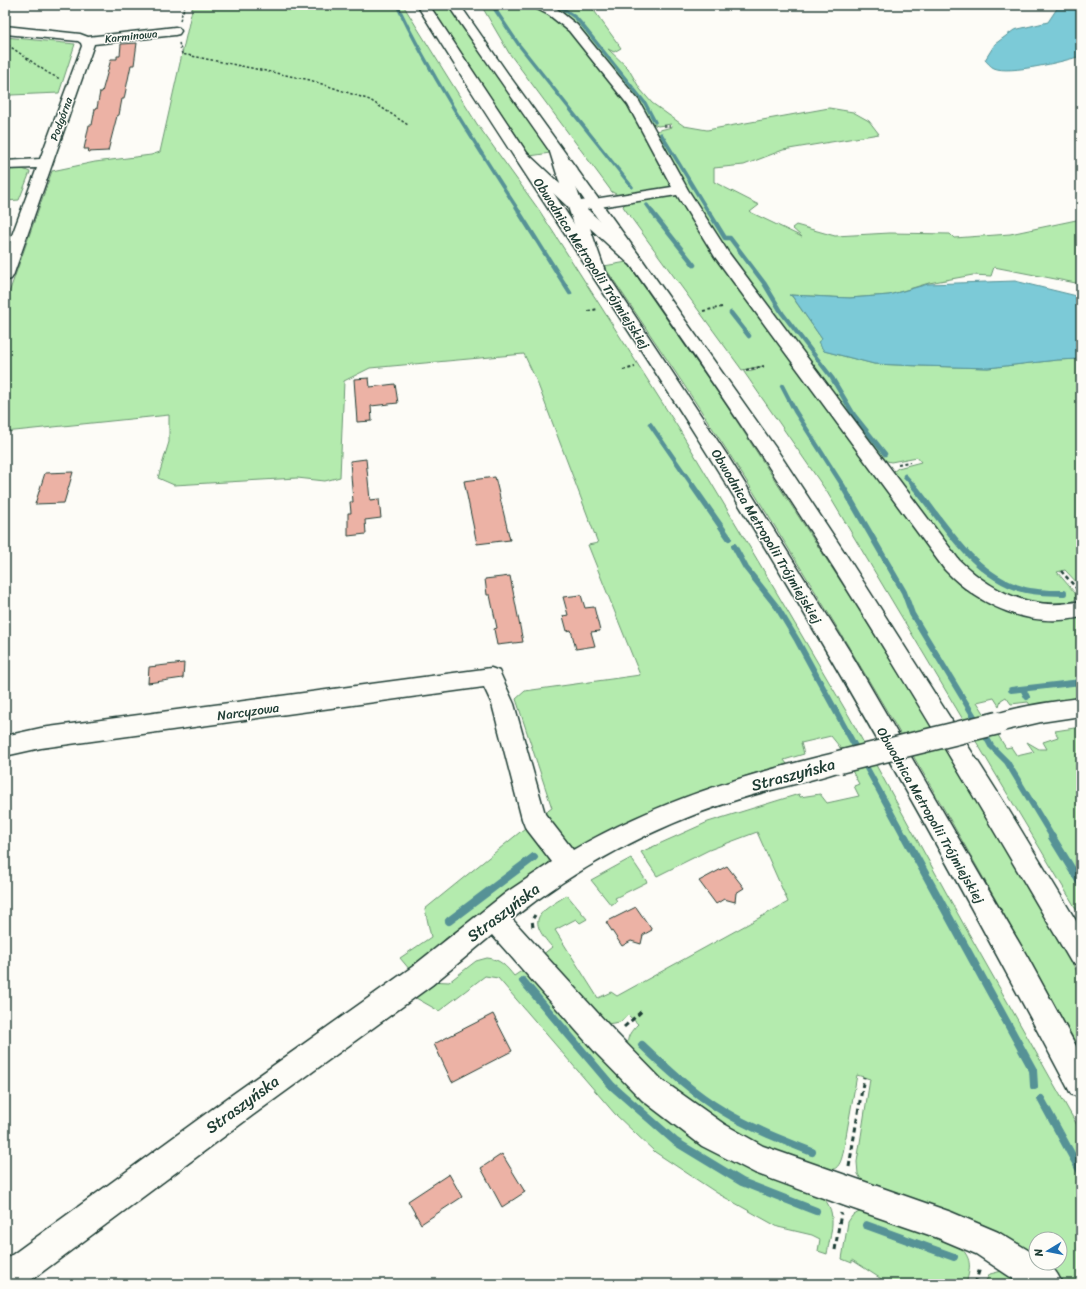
<svg xmlns="http://www.w3.org/2000/svg" width="1086" height="1289" font-family="Sriracha,sans-serif">
	<rect width="100%" height="100%" fill="#fdfcf7"/>
	<filter id="ink" filterUnits="userSpaceOnUse"><feTurbulence type="fractalNoise" baseFrequency=".025" numOctaves="2"/><feDisplacementMap in="SourceGraphic" scale="8" xChannelSelector="R" yChannelSelector="G"/><feConvolveMatrix kernelMatrix="1 2 1 2 8 2 1 2 1" color-interpolation-filters="sRGB"/></filter>
	<g filter="url(#ink)">
		<!-- green -->
		<path fill="#b4ebae" stroke="#6a9471" d="M193,5H403L477,124L539,210L559,241L679,429L761,566L849,716L964,925L1081,1132V1284H1063L1039,1263H1060V1239H1036V1261L864,1184L858,1174L857,1162L870,1079L857,1075L843,1153C841,1162 839,1168 830,1171L781,1155L742,1136L663,1083L628,1047C626,1037 631,1031 638,1024L628,1015L620,1022L607,1024L541,956L552,947C525,917 540,913 567,895L587,919L580,923L576,919L555,930L598,998L611,992L617,996L788,902L757,832L709,850L657,876L641,852L708,822L799,794L800,797L820,794L827,803L859,796L854,786L859,784L839,746L831,736L801,743L804,754L784,760L787,764C742,776 697,791 655,810C628,821 603,838 575,848H571L538,818L552,808L516,699L525,691L640,675L588,545L598,543L537,382L524,354L370,368L344,381L340,477L325,481L297,478L174,485L158,478L169,442V415L5,432V304L52,171L95,162L151,155L160,152Z
			M430,5H448L550,153L530,156Z
			M481,5H535L570,29L628,102L673,186L670,188L620,196L612,192L509,53Z
			M545,5H590L621,48L614,52L608,49L628,68L640,89L652,103L684,126L707,130L829,108L853,112L869,121L879,134L783,150L744,165L714,168V182L759,205L750,212L802,237L792,228L796,225L835,236L890,233L950,234L954,238L1010,234L1081,219V284L994,267L991,276L973,275L929,283L889,295L849,298L791,295L822,339L824,351L874,364L921,366L988,368L1057,360L1081,359V587L1065,570L1057,572L1075,593L1076,598L1073,602L1054,605L1024,602L988,586L952,554L893,472L898,468L921,462L917,457L891,462L883,460L741,273L704,218L656,133V131L672,127L671,124L658,126L652,124L641,107Z
			M5,37L75,44L59,93L11,95L5,108Z
			M20,168L30,172L19,200L5,201V169Z
			M671,195L680,197L939,557L1050,620L1081,618V698L1031,706L1028,702L1011,704L1006,697L1001,700L999,706L994,698L977,702L1006,748L1011,747L1017,756L1034,752L1027,742L1039,749H1047L1043,742L1058,737L1055,731L1081,727V917L827,492L744,372L764,367L763,366L742,370L624,208L623,206L627,202Z
			M627,262L723,400L847,591L930,724L1081,978V1052C982,874 882,697 774,525C720,437 662,352 604,266Z
			M530,824L550,858L548,864L445,939L430,959L410,970L400,958L431,937L425,909Z
			M631,858L647,882L615,898L617,901L611,905L591,880Z
			M487,958C500,959 506,966 514,976L526,968L611,1063L822,1197C839,1212 830,1235 827,1254L818,1251L820,1239L812,1235L778,1227L717,1193L655,1152L615,1114L498,978L485,976L439,1011L416,998L412,992L428,981L449,982L476,961Z
			M861,1211L958,1245C972,1258 971,1266 966,1284H889L852,1260V1263L842,1259L848,1222L852,1216Z
			M1002,1271L1022,1284H984L990,1274Z"/>
		<!-- water -->
		<path fill="#7bcad7" stroke="#569296" d="M1061,5H1081V56C1065,61 1009,75 994,68C991,67 987,62 985,60L995,44L1014,30L1048,22L1058,7Z
			M1015,281L1081,297V359L1057,360L988,368L921,366L874,364L824,351L818,342L822,339L792,296L789,295L850,298L889,295L928,284Z"/>
		<g fill="none" stroke-linecap="round" stroke-linejoin="round">
			<!-- stream-far3 -->
			<path stroke="#569296" stroke-width="3.5" d="M397,5C432,78 476,145 520,213
				M492,5L519,45L632,187
				M558,5L576,18L583,26L645,103L655,122
				M661,134L709,213
				M647,205L653,213"/>
			<!-- stream-far2 -->
			<path stroke="#569296" stroke-width="4.5" d="M519,212L570,293
				M652,212L694,265
				M709,212L725,238H730L764,283L782,313L832,378L854,415L885,454
				M731,313L749,336
				M782,386L795,411L843,486
				M650,424L693,486
				M905,476L914,486"/>
			<!-- stream-far1 -->
			<path stroke="#569296" stroke-width="6" d="M692,485L729,538
				M842,485L904,592L912,614L978,723
				M913,485C944,522 972,575 1022,589C1035,593 1050,593 1064,593
				M734,546L746,568L777,607L797,640L905,838
				M1023,689L1027,697
				M1011,690L1081,682
				M983,731L991,746L1007,762L1053,838"/>
			<!-- stream -->
			<path stroke="#569296" stroke-width="8" d="M905,837L1033,1070L1034,1086
				M1052,837L1081,884
				M449,921L534,857
				M523,981L612,1086L676,1142L742,1182L816,1211
				M642,1045C667,1069 693,1093 723,1111C751,1128 782,1140 812,1152
				M1041,1099L1081,1172
				M866,1225L954,1257"/>
		</g>
		<!-- building -->
		<path fill="#ecb2a5" stroke="#1f3d34" d="M137,43L134,65H131L124,99H122L119,115L117,116L108,151L88,152L89,149H84L89,125H92L95,109L97,108L100,92H102L111,59H117V56H120L121,44Z
			M369,378L370,387L395,384L398,403L371,406L372,421L357,422L354,379Z
			M366,459L370,500L379,499L381,518L365,520L366,534L348,536V513H351L350,502H353L350,461Z
			M73,472L64,503L35,504L45,473Z
			M495,477L510,540L477,544L464,481Z
			M510,576L523,642L497,645L494,629L497,628L490,595H487L485,579Z
			M581,595L585,608L594,607L600,631L591,632L595,646L576,649L571,630L567,631L563,616L568,615L563,597Z
			M184,663L183,678L148,683L149,667Z
			M727,866L744,888L736,893L735,902L724,899L716,904L699,881Z
			M636,907L652,930L643,935L641,944L631,941L622,946L606,922Z
			M493,1014L512,1051L452,1082L434,1044Z
			M502,1154L525,1192L502,1207L481,1168Z
			M449,1174L462,1197L421,1224L408,1201Z"/>
		<g fill="none" stroke-linecap="round" stroke-linejoin="round">
			<!-- minor casing -->
			<g stroke="#1f3d34" stroke-width="3">
				<path id="minor" d="M533,5H548L557,9L577,25L639,101L688,190L728,252L959,560C993,593 1033,612 1081,601V617C1031,629 979,606 945,570L715,257L677,195L587,209L643,261L641,264L635,266L629,264L590,228L604,268L602,271L596,273L590,271L568,207L518,160L516,157L518,154L523,153L528,154L560,184L550,152L552,149L557,148L562,149L581,201L672,187L628,105L569,31L549,15L535,8Z
					M5,26L80,34L88,37L175,27L179,28L181,31L179,34L175,35L94,44L13,276L11,279L5,281V254L37,168L5,169V161L40,159L82,46L81,43L78,41L5,34Z
					M491,668L499,671L514,704L545,814L573,850C656,802 746,774 839,752L847,755L851,762L847,769C809,782 769,789 730,802C653,827 576,868 512,919L616,1033L662,1080L724,1124L763,1146L951,1212L998,1232L1036,1255V1263C1051,1263 1057,1271 1062,1284H1021L976,1254L938,1238L845,1206L755,1173L702,1146L642,1100L596,1053L492,935L432,985L253,1115L26,1284H5V1260L233,1094L412,967L507,892L552,862L525,827L522,819L492,704L484,687L41,748L5,756V736L41,728Z
					M1081,698V716L1041,722L998,732L990,730L986,723L990,716C1019,706 1050,702 1081,698Z"/>
			</g>
			<!-- highway casing -->
			<g stroke="#1f3d34" stroke-width="3">
				<path id="highway" d="M417,5H429L727,455L850,652L1028,958L1081,1055V1098L1071,1094C958,880 840,667 712,461C616,307 512,159 417,5Z
					M448,5H460L508,74L641,258L775,447L845,553L1005,804L1081,929V966L1071,962C972,792 871,622 763,458C662,304 551,157 448,5Z"/>
			</g>
			<!-- path-far3 -->
			<path stroke="#1f3d34" stroke-width="1.5" stroke-dasharray="2.5 2" stroke-linecap="butt" d="M180,20L185,5
				M179,43L182,54L310,80L370,100L408,125
				M8,45L48,73L60,79
				M664,126H670"/>
			<!-- path-far2 -->
			<path stroke="#1f3d34" stroke-width="2" stroke-dasharray="3 2.5" stroke-linecap="butt" d="M588,311L598,309
				M703,311L722,307
				M623,370L635,367
				M746,370L764,366
				M898,464L910,462"/>
			<!-- path-far1 -->
			<path stroke="#1f3d34" stroke-width="2.5" stroke-dasharray="4 3" stroke-linecap="butt" d="M1061,571L1079,591"/>
			<!-- path -->
			<path stroke="#1f3d34" stroke-width="3" stroke-dasharray="5 4" stroke-linecap="butt" d="M533,927L532,920L535,915
				M624,1027L642,1011
				M849,1167L864,1077
				M835,1250L841,1213
				M975,1284L980,1268"/>
			<!-- minor -->
			<use href="#minor" fill="#fdfcf7" fill-rule="evenodd"/>
			<!-- highway -->
			<use href="#highway" fill="#fdfcf7" fill-rule="evenodd"/>
			<!-- minor-bridge casing -->
			<g stroke="#1f3d34" stroke-width="25" stroke-linecap="butt">
				<path id="minor-bridge" d="M839,762L998,723"/>
			</g>
			<!-- minor-bridge -->
			<use href="#minor-bridge" stroke="#fdfcf7" stroke-width="22"/>
		</g>
	</g>
	<g text-anchor="middle" stroke-width="3" stroke-linejoin="round" paint-order="stroke">
		<!-- far-street labels -->
		<g font-size="11" fill="#1f3d34" stroke="#fdfcf7">
			<text transform="translate(131 36) rotate(-6)" y="4">Karminowa</text>
			<text transform="translate(61 119) rotate(-70)" y="4">Podgórna</text>
		</g>
		<!-- street labels -->
		<g font-size="13" fill="#1f3d34" stroke="#fdfcf7">
			<text transform="translate(592 263) rotate(57)" y="5">Obwodnica Metropolii Trójmiejskiej</text>
			<text transform="translate(767 536) rotate(59)" y="5">Obwodnica Metropolii Trójmiejskiej</text>
			<text transform="translate(248 711) rotate(-8)" y="5">Narcyzowa</text>
			<text transform="translate(931 815) rotate(60)" y="5">Obwodnica Metropolii Trójmiejskiej</text>
		</g>
		<!-- near-street labels -->
		<g font-size="16" fill="#1f3d34" stroke="#fdfcf7">
			<text transform="translate(793 774) rotate(-15)" y="6">Straszyńska</text>
			<text transform="translate(503 912) rotate(-37)" y="6">Straszyńska</text>
			<text transform="translate(242 1104) rotate(-36)" y="6">Straszyńska</text>
		</g>
	</g>
	<!-- margin -->
	<rect width="1086" height="1289" fill="none" stroke="#fdfcf7" stroke-width="20"/>
	<rect x="10" y="10" width="1066" height="1269" fill="none" stroke="#1f3d34" stroke-width="1.5" filter="url(#ink)"/>
	<!-- north arrow -->
	<g transform="translate(1048 1251) rotate(260)"><circle r="19" fill="#fdfcf7" stroke="#a4b0a9"/>
	<path d="M0-3L7 15L0 10L-7 15Z" fill="#1f6fb2"/>
	<text y="-6" font-size="11" font-weight="bold" text-anchor="middle" fill="#1f3d34">N</text>
	</g>
</svg>
